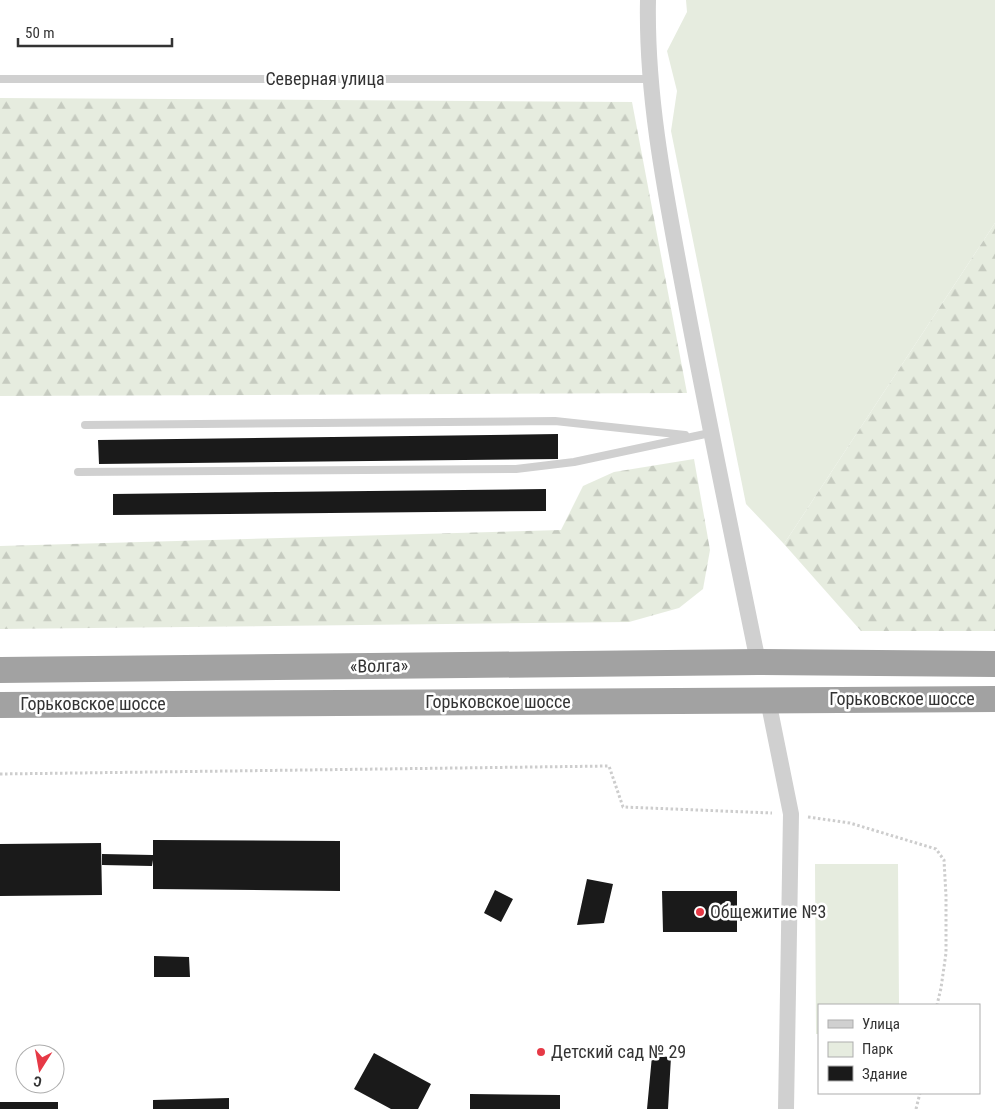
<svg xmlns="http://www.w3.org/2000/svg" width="995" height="1109" font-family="'Roboto Condensed',sans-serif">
	<defs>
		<pattern id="forest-firs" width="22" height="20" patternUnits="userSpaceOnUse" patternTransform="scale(1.25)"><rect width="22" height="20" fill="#e6ecdf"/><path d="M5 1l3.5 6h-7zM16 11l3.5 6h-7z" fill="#c6cbc0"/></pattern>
	</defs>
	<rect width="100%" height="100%" fill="#fff"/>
	<!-- green -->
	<path fill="#e6ecdf" d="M686,0H995V223L784,544L746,504L671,131L677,91L667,51L687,12Z
		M815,864H898L899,1005H819V1034H816Z"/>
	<!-- forest -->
	<path fill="url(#forest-firs)" d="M0,98L632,102L687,393L0,396Z
		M995,223V631H861L784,544Z
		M694,459L710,550L703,589L679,608L629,622L0,629V546L561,530L583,486L614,472Z"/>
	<!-- building -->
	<path fill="#1a1a1a" d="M558,434V459L99,464L98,440Z
		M546,489V511L113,515V494Z
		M153,840L340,841V891L153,889V860L152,866L102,865V854L153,855Z
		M101,843L102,895L0,896V844Z
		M587,879L613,884L604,923L577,925Z
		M495,890L513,899L501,922L484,913Z
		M662,891H737V932H663Z
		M154,956L189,957L190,977H154Z
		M374,1053L431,1084L418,1109H391L354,1089Z
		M652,1056L671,1057L668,1109H647Z
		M470,1094L560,1095V1109H470Z
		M229,1098V1109H153V1100Z
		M0,1102H58V1109H0Z"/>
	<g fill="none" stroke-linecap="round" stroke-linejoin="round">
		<!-- path -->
		<path stroke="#cdcdcd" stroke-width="3" stroke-dasharray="2.5 2.5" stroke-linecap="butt" d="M0,774L609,766L623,807L772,813
			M808,817L850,823L936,849L944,860L946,896V953L941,988L937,1005
			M916,1109L920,1093"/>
		<!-- service -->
		<path stroke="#d0d0d0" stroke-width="8" d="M0,79H651
			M85,425L555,421L685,435
			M78,472L516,469L574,462L710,433"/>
		<!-- minor -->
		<path stroke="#d0d0d0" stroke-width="16" d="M648,0C646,98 666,196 684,292C707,416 733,539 758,662
			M768,700L791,814L786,1109"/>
		<!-- trunk -->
		<path stroke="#a2a2a2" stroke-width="26" d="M0,670L758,662L995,664
			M0,705L995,699"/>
	</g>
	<!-- markers -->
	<g fill="#e63946" stroke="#fff" stroke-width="2">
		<circle cx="700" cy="912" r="5"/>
		<circle cx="541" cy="1052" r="5"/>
	</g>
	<g text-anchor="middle" stroke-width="5" stroke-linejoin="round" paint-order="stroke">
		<!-- street labels -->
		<g font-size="18" fill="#333" stroke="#fff">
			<text x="325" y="85">Северная улица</text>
			<text transform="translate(379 666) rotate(-1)" y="6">«Волга»</text>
			<text x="902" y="705">Горьковское шоссе</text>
			<text x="498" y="708">Горьковское шоссе</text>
			<text x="93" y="710">Горьковское шоссе</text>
		</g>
		<!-- poi labels -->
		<g font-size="18" fill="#333" stroke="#fff" text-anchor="start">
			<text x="710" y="918">Общежитие №3</text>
			<text x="551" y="1058">Детский сад № 29</text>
		</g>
	</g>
	<!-- legend -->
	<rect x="818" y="1004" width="162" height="90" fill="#ffffff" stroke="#adadad"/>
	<rect x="828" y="1020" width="25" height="8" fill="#d0d0d0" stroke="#adadad"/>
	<text x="862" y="1029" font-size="15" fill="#333333">Улица</text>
	<rect x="828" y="1042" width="25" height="15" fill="#e6ecdf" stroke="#adadad"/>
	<text x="862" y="1054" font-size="15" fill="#333333">Парк</text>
	<rect x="828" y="1066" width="25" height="15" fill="#1a1a1a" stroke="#adadad"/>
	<text x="862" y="1079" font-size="15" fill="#333333">Здание</text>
	<!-- north arrow -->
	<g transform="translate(40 1069) rotate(191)"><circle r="24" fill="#ffffff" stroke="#adadad"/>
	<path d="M0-4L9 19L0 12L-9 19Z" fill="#e63946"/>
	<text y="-8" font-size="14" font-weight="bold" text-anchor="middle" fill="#333333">С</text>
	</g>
	<!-- scale -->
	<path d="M18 38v8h154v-8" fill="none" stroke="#333333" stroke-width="2.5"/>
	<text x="25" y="38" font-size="15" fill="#333333" stroke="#ffffff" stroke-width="4" paint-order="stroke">50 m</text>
</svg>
